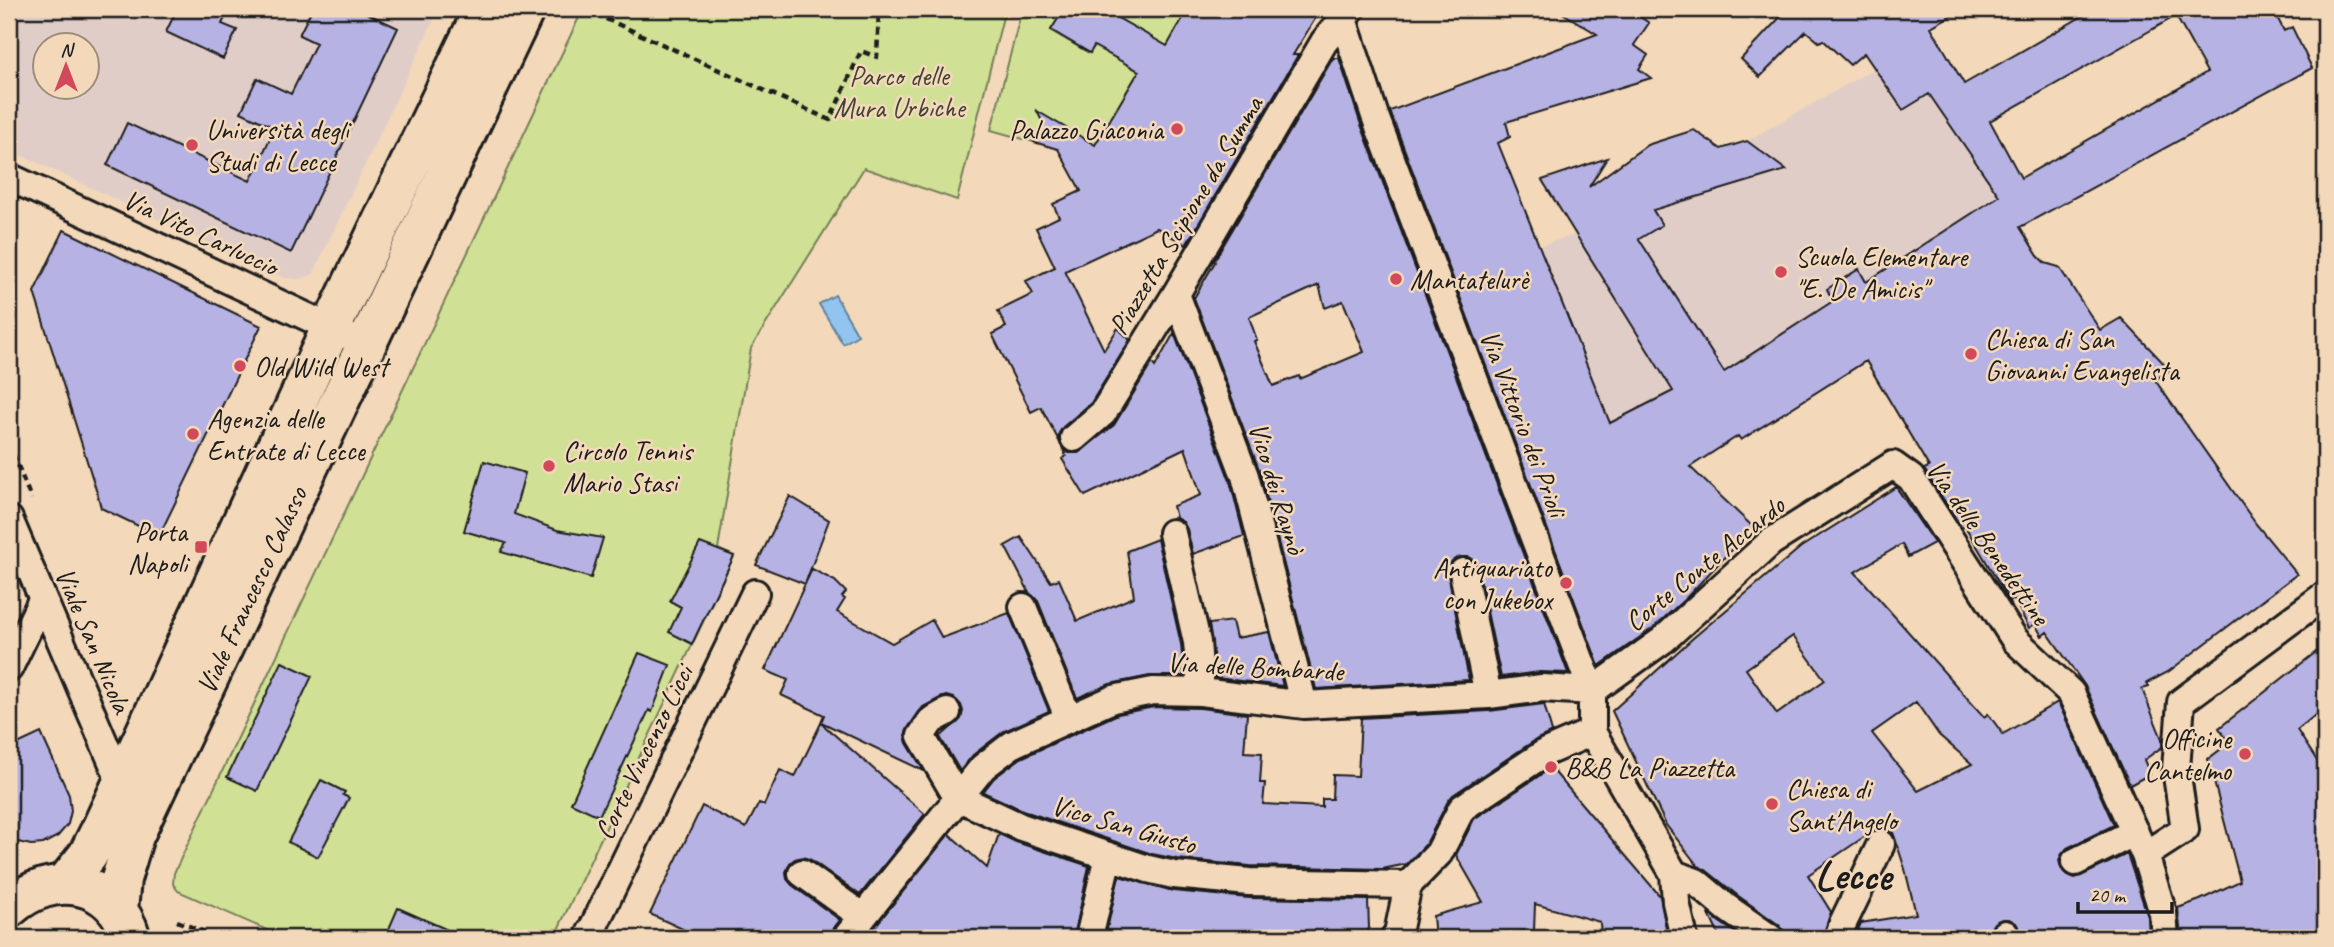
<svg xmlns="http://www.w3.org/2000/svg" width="2334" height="947" font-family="Caveat,sans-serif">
	<rect width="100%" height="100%" fill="#f3d8ba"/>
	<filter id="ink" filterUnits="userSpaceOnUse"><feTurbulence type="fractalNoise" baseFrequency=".0143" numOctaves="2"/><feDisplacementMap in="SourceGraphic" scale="14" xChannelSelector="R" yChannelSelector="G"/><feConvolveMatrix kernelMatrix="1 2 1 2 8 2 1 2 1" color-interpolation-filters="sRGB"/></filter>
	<g filter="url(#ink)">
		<!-- built -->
		<path fill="#e1cdc7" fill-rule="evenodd" d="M9,9H439L313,274L301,279L284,278L10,150ZM46,46H88V88H46Z
			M1875,68L1903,110L1929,94L1999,196L2001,195L2038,256L1741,440L1738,437L1633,504L1539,246L1782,171L1781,167L1747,141Z"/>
		<!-- green -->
		<path fill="#d0e195" stroke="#767e58" stroke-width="2" d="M583,9H1005L957,200L864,168L751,348L718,549L734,556L554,938H285L178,891L173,884L174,873Z
			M1022,9H1064L1051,31L1089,53L1094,46L1145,75L1095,145L1034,142L991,130Z
			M1109,9H1198L1167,46L1111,14L1112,11Z"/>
		<!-- water -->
		<path fill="#91c4ee" stroke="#62819a" stroke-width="2" d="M835,295L858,335L843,344L819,304Z"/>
		<!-- building -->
		<path fill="#b7b2e4" stroke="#1c1c1c" stroke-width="2" fill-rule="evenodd" d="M177,9H229L222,24L237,30L223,59L166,32Z
			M312,9H358L398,28L291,253L107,165L127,123L250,181L275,128L241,112L257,78L291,94L316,43L299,35Z
			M1064,9H1102L1167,46L1188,9H1321L1293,55H1298L1186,245L1157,228L1065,271L1104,350L1118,328L1130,340L1091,403L1063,427L1059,433V441L1041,407L1031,412L992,334L1006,327L998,311L1033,294L1026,281L1055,267L1036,228L1059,217L1053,204L1081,191L1058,149L1034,142L1043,123L1037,111L1095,145L1139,71L1094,46L1090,53L1051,30Z
			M1556,9H1629L1649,23L1634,45L1648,55L1639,69L1651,78L1506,122L1510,137L1498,143L1610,423L1673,391L1542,180L1607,158L1589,187L1647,145L1694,130L1721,149L1747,141L1786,170L1653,210L1662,225L1639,239L1724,372L1833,301L1827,289L1859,269L1866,282L1999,196L1929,94L1903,110L1864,53L1850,65L1823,40L1819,42L1806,31L1760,77L1741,59L1785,12L1782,9H1963L1931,27L1964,84L2095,9H2273L2284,31L2292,27L2312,68L2020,227L2038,256L2045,263L2059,267L2100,330L2121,318L2170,370L2155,380L2256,524L2297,574L2168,672L2147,683L2149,687L2142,689L2162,739V747L2144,760L2150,774L2130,785L2085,686L2047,632L2042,636L2035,624L2029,628L2014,599L2010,602L1965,526L1962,528L1924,469L1929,467L1866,361L1741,440L1738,436L1690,467L1753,527L1686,598L1653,628L1599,666L1390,111L1597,34ZM2176,16L2207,72L2021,178L1990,121Z
			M1333,58H1339L1360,122L1568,673L1540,672L1501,677L1478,569L1474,561L1469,557H1461L1452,561L1448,568V574L1469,680L1316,689L1260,472L1194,298L1215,262L1214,261ZM1319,285L1325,308L1343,301L1364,352L1300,379L1299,376L1273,386L1254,341L1257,340L1249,317Z
			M64,230L261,326L159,536L101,508L98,496L34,292Z
			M1174,333L1230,481L1244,536L1193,554L1187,529L1183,522L1176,518L1173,506L1201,495L1185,448L1085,496L1062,459L1066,456L1063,449L1069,453H1078L1114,425L1152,363L1155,367Z
			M484,461L525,473L514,514L557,530L603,538L591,578L501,552L506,543L464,531Z
			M1896,487L1934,543L1908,557L1902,544L1855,572L1984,717L1988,714L2003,734L2058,702L2114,825L2067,848L2062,854L2059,860L2061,868L2067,875L2075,878L2081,876L2127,854L2148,917L2149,938H2021L2020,930L2016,923L2009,919H2002L1994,923L1990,930V937L1983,938H1855L1861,923L1916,914L1905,869L1889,820L1808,875L1831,912L1823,937L1786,938L1784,931L1779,925L1737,895L1706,870L1698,866L1666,825L1612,711L1693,638L1801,547ZM1793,636L1825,680L1777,714L1746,669ZM1916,702L1939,735L1972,764L1918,791L1872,733Z
			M790,496L829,520L805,584L756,565Z
			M1021,537L1051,582L1059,579L1077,621L1134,597L1127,551L1157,539L1181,644L1184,676H1150L1110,684L1077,698L1038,601L1028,592H1029L1005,546Z
			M700,543L734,556L692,644L669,632L681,607L670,601Z
			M812,569L835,581L846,592L842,597L845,599L837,612L892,643L932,620L942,638L1009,613L1049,711L1004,731L973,755L960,771L940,737L961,719L963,711L961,705L954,698L946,696L940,698L923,707L908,728L905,735L907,743L924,771L821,722L824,715L781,695L788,680L765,670Z
			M1232,621L1236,638L1269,632L1283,686L1216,678L1209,624Z
			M2325,645V707L2297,730L2325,773V932L2314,938H2181L2178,908L2200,900L2240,881L2208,759L2229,743L2219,728Z
			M639,653L670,665L652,712L649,710L599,816L571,803Z
			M282,662L312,676L257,791L227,777Z
			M1544,704L1552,732L1537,739L1453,795L1448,801L1426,844L1407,864L1382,869L1250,866L1177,859L1152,854L1027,812L983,792L994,778L1021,758L1118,714L1154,707L1200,708L1247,714L1244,752L1262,753L1260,783H1265L1263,804L1322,807V799H1332L1333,775L1358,776L1361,718L1489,711Z
			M821,723L925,814L860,895L811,860L803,857L795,859L790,863L786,872L787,879L792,885L840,920L833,929L831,938H702L650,914L702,806L746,828L759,803L764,805L780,770L795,777Z
			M41,733L69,795L71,811L68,824L58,836L43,844L31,845L9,840V748Z
			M1551,768L1660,896L1668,938H1601L1600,922L1535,904L1534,931H1520L1521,938H1435L1433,916L1483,902L1456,855L1474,819Z
			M321,780L345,792L343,795L349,798L318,857L288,842Z
			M949,834L987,868L999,834L1016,842L1089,866L1074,938H866Z
			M1119,876L1173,891L1249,898L1368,900L1369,928L1363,938H1105Z
			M398,908L466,938H385Z
			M1708,912L1718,921L1743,938H1720Z"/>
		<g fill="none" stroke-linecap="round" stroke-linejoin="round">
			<!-- street casing -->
			<g stroke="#1c1c1c" stroke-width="32">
				<path id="street" d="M1343,19L1375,116L1592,691V732L1674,874L1676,902L1684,938
					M9,177L346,335
					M1176,294L1245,476L1304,705
					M1074,438L1103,413L1176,294L1324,42L1351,9
					M9,519L122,785
					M1172,533L1197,642L1201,692
					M1463,572L1488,695
					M1023,607L1069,719
					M9,668L42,600
					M1592,691L1663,640L1771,542L1893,465L1911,478L2015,640L2071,693L2145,855L2163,913L2165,938
					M947,712L931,721L921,736L957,797
					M957,797L1021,827L1148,869L1174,875L1249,882L1408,885
					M2145,855L2185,829L2176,769L2181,702L2325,595
					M2075,862L2135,832
					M802,873L863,917
					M1674,874L1696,882L1727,908L1770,938
					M1408,885L1439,853L1462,808L1546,752L1592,732
					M2005,934L2006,938
					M588,938L755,593
					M846,938L983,767L1013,744L1113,699L1153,691L1201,692L1304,705L1488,695L1542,688L1592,691
					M1089,938L1108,856
					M1394,938L1398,933L1408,885
					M1838,938L1843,923L1881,844"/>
			</g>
			<!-- primary casing -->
			<g stroke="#1c1c1c" stroke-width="44">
				<path id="primary" d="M65,884L88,855L103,825L331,328L484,9
					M9,908C52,869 114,879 131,938
					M118,910L121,879L134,836L525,9"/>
			</g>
			<!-- path -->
			<path stroke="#1c1c1c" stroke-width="4.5" stroke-dasharray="7 5" stroke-linecap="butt" d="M584,9L830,120L861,51L877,57L879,9
				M9,443L31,499
				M177,921L218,938"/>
			<!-- street -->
			<use href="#street" stroke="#f3d8ba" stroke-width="26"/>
			<!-- primary -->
			<use href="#primary" stroke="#f3d8ba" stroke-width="38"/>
		</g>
	</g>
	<!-- markers -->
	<g fill="#d1495b" stroke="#f3d8ba" stroke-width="2.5">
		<circle cx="1177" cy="129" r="7"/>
		<circle cx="192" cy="145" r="7"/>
		<circle cx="1781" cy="272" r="7"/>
		<circle cx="1396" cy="279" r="7"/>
		<circle cx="1971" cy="354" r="7"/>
		<circle cx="240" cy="366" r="7"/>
		<circle cx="193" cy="434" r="7"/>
		<circle cx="549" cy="466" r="7"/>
		<rect x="194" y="540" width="14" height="14" rx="3.5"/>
		<circle cx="1566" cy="583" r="7"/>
		<circle cx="2245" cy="754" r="7"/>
		<circle cx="1551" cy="767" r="7"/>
		<circle cx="1772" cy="804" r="7"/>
	</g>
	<g text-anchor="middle" stroke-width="5" stroke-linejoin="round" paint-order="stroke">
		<!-- park labels -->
		<g font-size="28" fill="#404334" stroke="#f3d8ba">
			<text x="899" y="85">Parco delle<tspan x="899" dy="32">Mura Urbiche</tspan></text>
		</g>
		<!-- poi labels -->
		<g font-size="28" fill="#1c1c1c" stroke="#f3d8ba" text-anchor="start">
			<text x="206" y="139">Università degli<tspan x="206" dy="32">Studi di Lecce</tspan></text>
			<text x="1163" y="139" text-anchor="end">Palazzo Giaconia</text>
			<text x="1795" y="266">Scuola Elementare<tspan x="1795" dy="32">"E. De Amicis"</tspan></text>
			<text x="1410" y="289">Mantatelurè</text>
			<text x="1985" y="348">Chiesa di San<tspan x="1985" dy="32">Giovanni Evangelista</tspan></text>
			<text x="254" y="376">Old Wild West</text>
			<text x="207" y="428">Agenzia delle<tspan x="207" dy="32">Entrate di Lecce</tspan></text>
			<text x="563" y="460">Circolo Tennis<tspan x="563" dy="32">Mario Stasi</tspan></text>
			<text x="187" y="541" text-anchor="end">Porta<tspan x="187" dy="32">Napoli</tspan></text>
			<text x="1552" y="577" text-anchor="end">Antiquariato<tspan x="1552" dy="32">con Jukebox</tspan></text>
			<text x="2231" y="748" text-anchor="end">Officine<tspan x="2231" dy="32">Cantelmo</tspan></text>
			<text x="1565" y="777">B&amp;B La Piazzetta</text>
			<text x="1786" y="798">Chiesa di<tspan x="1786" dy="32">Sant'Angelo</tspan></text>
		</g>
		<!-- street labels -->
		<g font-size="28" fill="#1c1c1c" stroke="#f3d8ba">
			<text transform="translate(1185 215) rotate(-59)" y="10">Piazzetta Scipione da Summa</text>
			<text transform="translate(201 232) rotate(25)" y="10">Via Vito Carluccio</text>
			<text transform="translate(1524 423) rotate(69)" y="10">Via Vittorio dei Prioli</text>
			<text transform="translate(1278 488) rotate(73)" y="10">Vico dei Raynò</text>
			<text transform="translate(1989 542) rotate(55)" y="10">Via delle Benedettine</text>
			<text transform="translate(1704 563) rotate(-39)" y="10">Corte Conte Accardo</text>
			<text transform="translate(251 590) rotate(-65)" y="10">Viale Francesco Calasso</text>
			<text transform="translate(94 640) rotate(67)" y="10">Viale San Nicola</text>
			<text transform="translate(1255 666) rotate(3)" y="10">Via delle Bombarde</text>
			<text transform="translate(643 752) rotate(-64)" y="10">Corte Vincenzo Licci</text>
			<text transform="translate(1124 824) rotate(16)" y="10">Vico San Giusto</text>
		</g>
		<!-- town labels -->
		<g font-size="42" font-weight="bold" fill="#1c1c1c" stroke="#f3d8ba">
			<text x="1853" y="889">Lecce</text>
		</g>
	</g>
	<!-- margin -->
	<rect width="2334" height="947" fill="none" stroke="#f3d8ba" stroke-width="35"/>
	<rect x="18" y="18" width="2299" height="912" fill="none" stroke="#1c1c1c" stroke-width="2.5" filter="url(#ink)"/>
	<!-- north arrow -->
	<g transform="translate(66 66)"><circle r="33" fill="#f3d8ba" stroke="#9d8d7b" stroke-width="2"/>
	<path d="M0-5L12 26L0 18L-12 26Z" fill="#d1495b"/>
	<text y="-10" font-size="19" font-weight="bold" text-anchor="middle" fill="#1c1c1c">N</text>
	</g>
	<!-- scale -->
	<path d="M2078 902v10h94v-10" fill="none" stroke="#1c1c1c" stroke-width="3.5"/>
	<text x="2089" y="902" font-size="21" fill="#1c1c1c" stroke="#f3d8ba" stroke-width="5" paint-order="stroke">20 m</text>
</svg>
